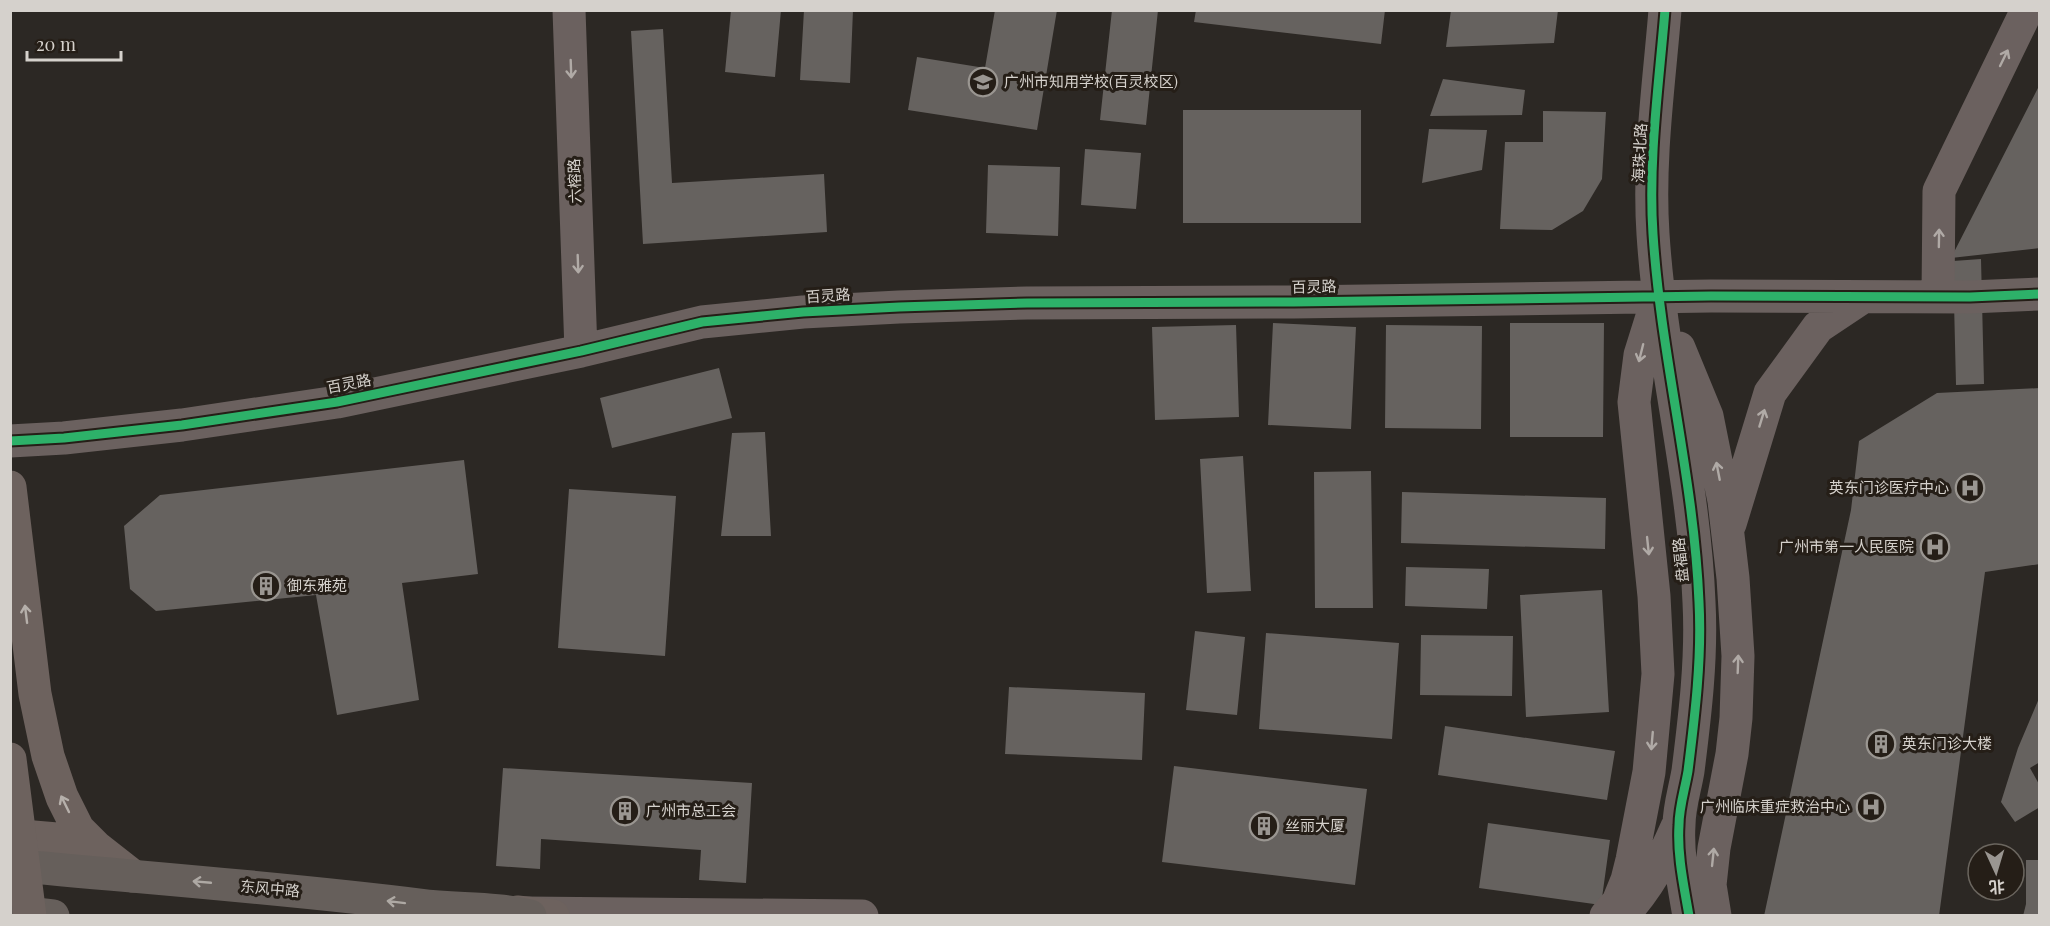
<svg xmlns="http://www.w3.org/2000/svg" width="2050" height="926" font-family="'Playfair Display','Noto Sans SC',serif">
	<rect width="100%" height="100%" fill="#2c2824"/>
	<!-- building -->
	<path fill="#66625f" d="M731,10H781L775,77L725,72Z
		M804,10H853L850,83L800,80Z
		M995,10H1057L1037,130L908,110L917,57L985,68Z
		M1112,10H1158L1146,125L1100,120Z
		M1196,10H1385L1381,44L1194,22Z
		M1451,10H1558L1554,43L1446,47Z
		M663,29L672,183L824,174L827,232L643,244L631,31Z
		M1443,79L1525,90L1522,115L1430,116Z
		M2040,84V248L1951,258Z
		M1183,110H1361V223H1183Z
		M1543,111L1606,112L1602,179L1583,211L1552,230L1500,229L1505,142H1543Z
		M1429,129L1487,130L1482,170L1422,183Z
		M1085,149L1141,153L1136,209L1081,205Z
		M988,165L1060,167L1058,236L986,233Z
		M1981,259L1984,384L1956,385L1953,261Z
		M1273,323L1356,327L1351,429L1268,425Z
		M1510,323H1604L1603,437H1510Z
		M1236,325L1239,417L1155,420L1152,327Z
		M1386,325L1482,326L1481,429L1385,428Z
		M719,368L732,418L612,448L600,398Z
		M2040,388V564L1985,572L1939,916H1764L1851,510L1859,441L1937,393Z
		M765,432L771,536H721L732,433Z
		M1243,456L1251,591L1207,593L1200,459Z
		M464,460L478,574L402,583L419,700L337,715L316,595L156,611L130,589L124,526L160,495Z
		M1371,471L1373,608H1315L1314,472Z
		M569,489L676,496L665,656L558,648Z
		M1402,492L1606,498L1605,549L1401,543Z
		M1406,567L1489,569L1487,609L1405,606Z
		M1602,590L1609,712L1526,717L1520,595Z
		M1195,631L1245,637L1237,715L1186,710Z
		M1266,633L1399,643L1392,739L1259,729Z
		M1421,635L1513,636L1512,696L1420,695Z
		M1009,687L1145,693L1142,760L1005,754Z
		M2040,696V762L2030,768L2040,786V807L2015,822L2001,802L2018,748Z
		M1445,726L1615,751L1607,800L1438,775Z
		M1174,766L1367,789L1355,885L1162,862Z
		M503,768L752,783L746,883L699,880L701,850L541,839L540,869L496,866Z
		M1488,823L1610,840L1601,905L1479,888Z
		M2026,860H2040V916H2023L2026,904Z"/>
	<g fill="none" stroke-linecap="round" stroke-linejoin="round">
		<!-- minor -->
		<path stroke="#6b615f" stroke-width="33" d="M569,10L581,351
			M1665,10C1659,84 1648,160 1653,234C1661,358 1694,478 1699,602C1702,658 1695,715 1688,771C1685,789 1679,807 1679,825C1677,855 1684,886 1689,916
			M1938,296L1939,191L2026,12L2029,10
			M1679,348L1707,416L1724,501L1733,578L1738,656L1736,718L1732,754L1714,848L1710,885L1715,916
			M10,441L64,438L182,425L337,402L581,351L702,322L803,312L899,307L1027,303L1294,302L1711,296L1970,297L2040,294
			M1730,524L1770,393L1818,327L1863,297
			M525,913L862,916
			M1623,915C1649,887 1662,861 1677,827
			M1606,916L1618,902L1627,880L1632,860L1649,772L1658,674L1654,596L1634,402L1640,355L1656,304"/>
		<!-- major -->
		<path stroke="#6d625e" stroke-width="33" d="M10,487L35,694L48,756L62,797L78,829L96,847L133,876
			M10,835L57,839L98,856
			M517,912L553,916"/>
		<!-- highway -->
		<path stroke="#665f5b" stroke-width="33" d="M10,865C147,878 284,888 420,905C456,910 494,907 530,916
			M10,911L53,916"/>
		<!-- major-bridge -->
		<path stroke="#6d625e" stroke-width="33" d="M10,759L30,916"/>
		<!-- cycleway casing -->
		<g stroke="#251e17" stroke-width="13">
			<path id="cycleway" d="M1665,10C1659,84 1648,160 1653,234C1661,358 1694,478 1699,602C1702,658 1695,715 1688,771C1685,789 1679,807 1679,825C1677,855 1684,886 1689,916
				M10,441L64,438L182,425L337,402L581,351L702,322L803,312L899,307L1027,303L1294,302L1711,296L1970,297L2040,294"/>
		</g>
		<!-- cycleway -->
		<use href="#cycleway" stroke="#2db169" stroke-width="9"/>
	</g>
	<!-- one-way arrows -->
	<defs><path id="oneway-shaft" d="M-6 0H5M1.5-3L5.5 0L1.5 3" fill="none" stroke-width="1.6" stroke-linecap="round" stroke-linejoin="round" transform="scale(1.5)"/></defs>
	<g stroke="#b0aaa6">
		<use href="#oneway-shaft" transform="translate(2004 58) rotate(-64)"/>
		<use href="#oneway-shaft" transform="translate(571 69) rotate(88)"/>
		<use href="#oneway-shaft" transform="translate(1939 238) rotate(-89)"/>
		<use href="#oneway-shaft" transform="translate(578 264) rotate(88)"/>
		<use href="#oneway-shaft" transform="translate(1641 353) rotate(104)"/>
		<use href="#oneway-shaft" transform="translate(1762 418) rotate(-73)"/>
		<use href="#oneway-shaft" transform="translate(1718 471) rotate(-101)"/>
		<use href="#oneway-shaft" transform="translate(1648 546) rotate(84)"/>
		<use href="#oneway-shaft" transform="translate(1738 664) rotate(-88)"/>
		<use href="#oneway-shaft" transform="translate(1652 741) rotate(95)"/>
		<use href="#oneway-shaft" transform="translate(1713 857) rotate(-84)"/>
	</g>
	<g stroke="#b6b0ab">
		<use href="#oneway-shaft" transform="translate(26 614) rotate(-97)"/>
		<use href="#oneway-shaft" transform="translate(65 804) rotate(-116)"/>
	</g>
	<g stroke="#aea9a4">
		<use href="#oneway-shaft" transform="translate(202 882) rotate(-175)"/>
		<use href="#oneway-shaft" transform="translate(396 902) rotate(-173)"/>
	</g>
	<!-- icons -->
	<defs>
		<g id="school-ring" transform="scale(1.5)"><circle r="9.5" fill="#251e17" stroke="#9a9691" stroke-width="1.5"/><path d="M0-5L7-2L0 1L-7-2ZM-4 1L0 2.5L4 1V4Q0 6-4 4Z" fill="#9a9691"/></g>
		<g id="hospital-ring" transform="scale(1.5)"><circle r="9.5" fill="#251e17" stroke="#9a9691" stroke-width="1.5"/><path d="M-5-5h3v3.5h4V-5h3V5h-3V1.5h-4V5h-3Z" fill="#9a9691"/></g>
		<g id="building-ring" transform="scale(1.5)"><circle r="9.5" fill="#251e17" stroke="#9a9691" stroke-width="1.5"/><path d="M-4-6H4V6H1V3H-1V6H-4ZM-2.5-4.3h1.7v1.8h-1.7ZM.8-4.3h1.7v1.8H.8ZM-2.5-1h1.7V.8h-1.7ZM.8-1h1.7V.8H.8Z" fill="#9a9691"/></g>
	</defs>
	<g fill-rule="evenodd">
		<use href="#school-ring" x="983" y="82"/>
		<use href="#hospital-ring" x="1970" y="488"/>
		<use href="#hospital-ring" x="1935" y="547"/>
		<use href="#building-ring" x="266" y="586"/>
		<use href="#building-ring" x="1881" y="744"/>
		<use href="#hospital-ring" x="1871" y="807"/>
		<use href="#building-ring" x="625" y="811"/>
		<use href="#building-ring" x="1264" y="826"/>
	</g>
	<g text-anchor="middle" stroke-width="6" stroke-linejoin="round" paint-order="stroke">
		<!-- poi labels -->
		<g font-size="15" fill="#d5d1cc" stroke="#251e17" text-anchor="start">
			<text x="1004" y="87">广州市知用学校(百灵校区)</text>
			<text x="1949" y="493" text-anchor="end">英东门诊医疗中心</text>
			<text x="1914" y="552" text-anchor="end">广州市第一人民医院</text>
			<text x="287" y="591">御东雅苑</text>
			<text x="1902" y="749">英东门诊大楼</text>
			<text x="1850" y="812" text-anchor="end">广州临床重症救治中心</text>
			<text x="646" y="816">广州市总工会</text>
			<text x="1285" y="831">丝丽大厦</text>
		</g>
		<!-- street labels -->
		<g font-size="15" fill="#d5d1cc" stroke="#251e17">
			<text transform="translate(1640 153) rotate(-87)" y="5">海珠北路</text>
			<text transform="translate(575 181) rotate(-92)" y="5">六榕路</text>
			<text transform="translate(1314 287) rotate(-1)" y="5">百灵路</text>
			<text transform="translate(828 296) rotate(-4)" y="5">百灵路</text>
			<text transform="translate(349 384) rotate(-11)" y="5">百灵路</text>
			<text transform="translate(1681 560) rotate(-96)" y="5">盘福路</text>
			<text transform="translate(270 889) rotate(5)" y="5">东风中路</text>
		</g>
	</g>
	<!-- border -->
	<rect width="2050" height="926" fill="none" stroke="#d5d1cc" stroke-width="24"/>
	<!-- north arrow -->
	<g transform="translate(1996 872) rotate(176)"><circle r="28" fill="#251e17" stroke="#6b665f" stroke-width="1.5"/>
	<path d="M0-4.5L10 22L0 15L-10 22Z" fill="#9a9691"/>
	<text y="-9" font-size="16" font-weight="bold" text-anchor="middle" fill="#d5d1cc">北</text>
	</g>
	<!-- scale -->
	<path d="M27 51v9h94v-9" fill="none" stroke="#d5d1cc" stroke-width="3"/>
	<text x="36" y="51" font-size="18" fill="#d5d1cc" stroke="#251e17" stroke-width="4.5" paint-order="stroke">20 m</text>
</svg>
